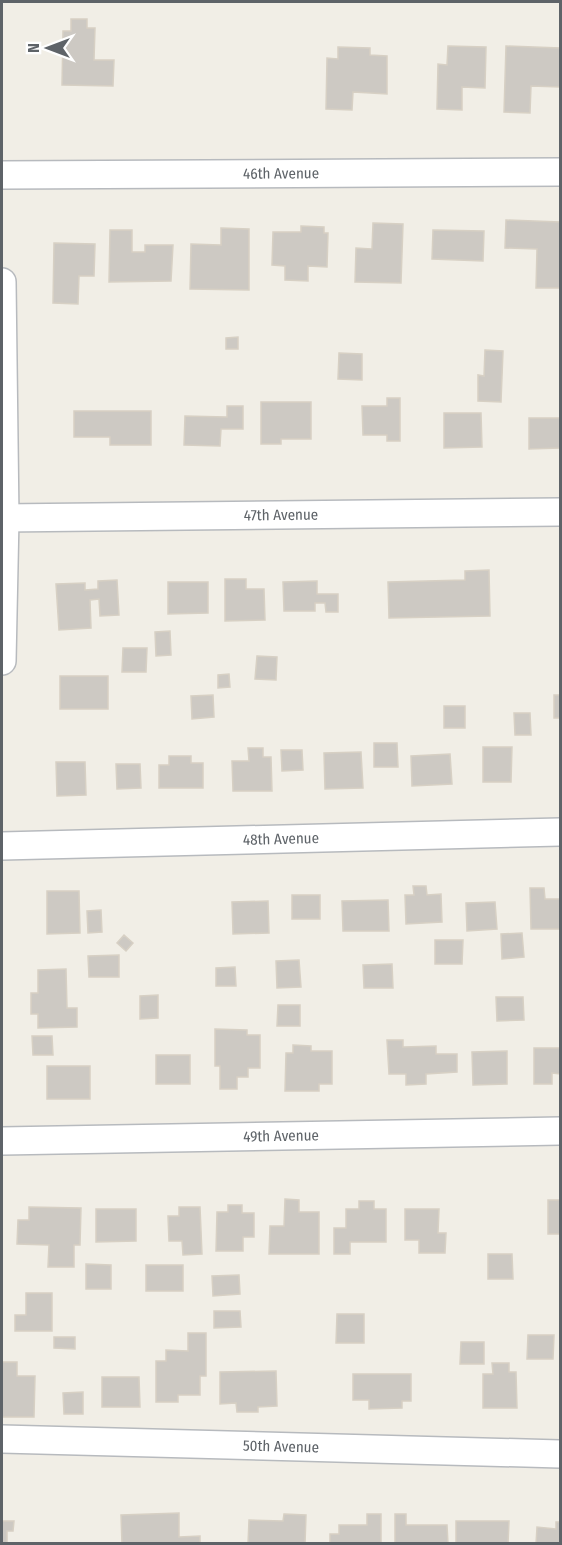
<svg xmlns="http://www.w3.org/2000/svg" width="562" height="1545" font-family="'Fira Sans Condensed',sans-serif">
	<rect width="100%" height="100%" fill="#f1eee6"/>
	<!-- building -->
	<path fill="#cdc9c3" stroke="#d7d0c4" stroke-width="1.5" d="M71,19H87V28H95L94,60H114L113,86L62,85L63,31H71Z
		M448,46L486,47L485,88L462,87V110L437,109L438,64L447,65Z
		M506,46L560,48V87L531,86L530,113L504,112Z
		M338,47L370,48V55L387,56V94L353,92L352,110L326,109L327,58L338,59Z
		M506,220L560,222V288H536L537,249L505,248Z
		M373,223L403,224L401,283L355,282L356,248L372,249Z
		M301,226L324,227V233H328L327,267L308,266V281L285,280V266L272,265L273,232H301Z
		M221,228L249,229V290L190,289L191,244L221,245Z
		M110,230H132V252H145V245H173L171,281L109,282Z
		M433,230L484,231L483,261L432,259Z
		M54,243L95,244L94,276H79L78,304L53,303Z
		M238,337V349H226V338Z
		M485,350L503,351L501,402L478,401V375L484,376Z
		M339,353L362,354V380L338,379Z
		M387,398H400V441H387V435H363L362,406H387Z
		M261,402H311V439H281V444H261Z
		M227,406H243V429H221L220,446L184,445L185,416L227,417Z
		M74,411H151V445H110V437H74Z
		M444,413H481L482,447L444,448Z
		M529,418H560V448L529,449Z
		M489,570L490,616L389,618L388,582L465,580V571Z
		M225,579H246V589H264L265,620L225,621Z
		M117,580L119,615L100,616L99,599L90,600L91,628L59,630L56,584L85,583V590L98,589V581Z
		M317,581V594H338V612H326L325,603H315V611H284L283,582Z
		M168,582H208V613L168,614Z
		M170,631L171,655L156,656L155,632Z
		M123,648H147L146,672H122Z
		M257,656L277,657L276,680L255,679Z
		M229,674L230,687L218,688V675Z
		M60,676H108V709H60Z
		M213,695L214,717L192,719L191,696Z
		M554,695H560V718H554Z
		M444,706H465V728H444Z
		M514,713H530L531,735H515Z
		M374,743H397L398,767H374Z
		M483,747H512L511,782H483Z
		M248,748H263V757H271L272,791H233L232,761H249Z
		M281,750H302L303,770L282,771Z
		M361,752L363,788L325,789L324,753Z
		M450,754L452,784L412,786L411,756Z
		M169,756H191V763H203V788H159V765H169Z
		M56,762H85L86,795L57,796Z
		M116,764H140L141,788L117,789Z
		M413,886H426L427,895L441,894L442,922L406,924L405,895H414Z
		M530,888H544L545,899H560V929H531Z
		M47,891H79L80,933L47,934Z
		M292,895H320V919H292Z
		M388,900L389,931H343L342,901Z
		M268,901L269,933L233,934L232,902Z
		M495,902L497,929L467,931L466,903Z
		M101,910L102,932L88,933L87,911Z
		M522,933L524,957L502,959L501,934Z
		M124,935L133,943L126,951L117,943Z
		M435,940H463L462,964H435Z
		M119,955V977H89L88,956Z
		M299,960L301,987L277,988L276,961Z
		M392,964L393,988H364L363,965Z
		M235,967L236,986H216V968Z
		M66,969L67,1008H77V1027L38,1028V1014H31V993H38V970Z
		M158,995V1018L140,1019V996Z
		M496,997H523L524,1020L497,1021Z
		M278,1005H300V1026H277Z
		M215,1029L247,1030V1035H260V1068H248V1077H237V1089H220V1066H215Z
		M32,1036H52L53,1055H33Z
		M387,1040H403V1047L436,1046V1054H457V1072L426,1074V1084L406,1085V1074H389Z
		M293,1045L311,1046V1051H332V1084H319V1091H285L286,1053H293Z
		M534,1048H560V1074L552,1073V1084H534Z
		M507,1051V1084L473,1085L472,1052Z
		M156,1055H190V1084H156Z
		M47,1066H90V1099H47Z
		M285,1199L299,1200V1212H319V1254H269L270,1226H284Z
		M548,1200H560V1234H548Z
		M359,1201H374V1209H386V1242H350V1254H334V1228H346V1209H359Z
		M228,1205H242V1213H254V1237H243V1251H216L217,1212H228Z
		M29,1207L81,1208L80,1245H74V1267H48L49,1245L17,1244L18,1220H29Z
		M179,1207H200L202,1254L183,1255L182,1241H169L168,1216H179Z
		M96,1209H136V1241L96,1242Z
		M405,1209H439L438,1233H446L445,1253H419V1240H405Z
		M488,1254H512L513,1279H488Z
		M86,1264L111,1265V1289H86Z
		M146,1265H183V1291H146Z
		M239,1275L240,1294L213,1296L212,1276Z
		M26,1293H52V1331H15V1315H26Z
		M214,1311H240L241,1327L214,1328Z
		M337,1314H364V1343H336Z
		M188,1333H206V1376H200V1395H178V1402H156V1361H166V1350L188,1351Z
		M528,1335H554L553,1359H527Z
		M54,1337H75V1349L54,1348Z
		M461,1342H484V1364H460Z
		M2,1362H17V1376H35L34,1417H2Z
		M492,1363H509V1372H516L517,1408H483V1374H493Z
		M276,1371L277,1406L258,1407V1412H237L236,1403L220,1404V1372Z
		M353,1374H411V1401H402V1408L369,1409V1400H353Z
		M102,1377H139L140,1407H102Z
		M83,1392V1414H64L63,1393Z
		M179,1513V1537L200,1536V1544H122L121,1515Z
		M284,1514L306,1515L305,1544H248L249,1520L283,1521Z
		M367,1514H381V1544H330V1534H339V1525H367Z
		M395,1514H406V1525H447L448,1544H395Z
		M2,1521H14L13,1531H7V1544H2Z
		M456,1521H509L508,1544H456Z
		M556,1522H560V1544H536L537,1527L556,1529Z"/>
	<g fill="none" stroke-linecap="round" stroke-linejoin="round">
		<!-- minor casing -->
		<g stroke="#b7babe" stroke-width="30">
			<g id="minor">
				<path id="s1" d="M2,175L560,172"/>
				<path d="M2,282L5,518L2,661"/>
				<path id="s2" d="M2,518L560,512"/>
				<path id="s3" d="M2,846L560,832"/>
				<path id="s4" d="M2,1141L560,1131"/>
				<path id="s5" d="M2,1439L560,1454"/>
			</g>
		</g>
		<!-- minor -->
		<use href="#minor" stroke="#fff" stroke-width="27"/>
	</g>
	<g text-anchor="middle" stroke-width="4.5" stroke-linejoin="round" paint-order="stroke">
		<!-- street labels -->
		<g font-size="15" fill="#5e6368" stroke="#fff">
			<text dy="5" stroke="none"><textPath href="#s1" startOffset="279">46th Avenue</textPath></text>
			<text dy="5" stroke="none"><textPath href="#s2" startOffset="279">47th Avenue</textPath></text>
			<text dy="5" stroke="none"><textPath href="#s3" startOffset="279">48th Avenue</textPath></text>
			<text dy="5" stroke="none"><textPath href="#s4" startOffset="279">49th Avenue</textPath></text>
			<text dy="5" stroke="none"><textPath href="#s5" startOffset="279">50th Avenue</textPath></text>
		</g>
	</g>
	<!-- border -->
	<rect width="562" height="1545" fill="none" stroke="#5e6368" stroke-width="6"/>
	<!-- north arrow -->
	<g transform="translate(48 48) rotate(270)" stroke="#ffffff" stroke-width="4.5" paint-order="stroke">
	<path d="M0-4.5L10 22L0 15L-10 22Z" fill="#5e6368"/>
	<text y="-9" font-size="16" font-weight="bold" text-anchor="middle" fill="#5e6368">N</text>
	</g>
</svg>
